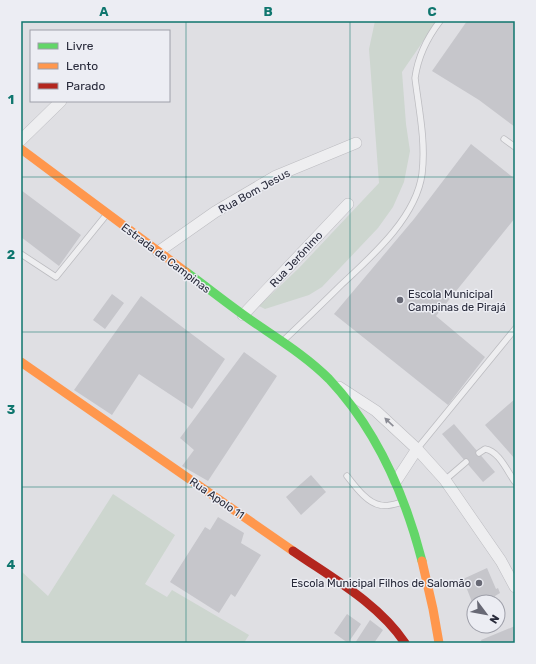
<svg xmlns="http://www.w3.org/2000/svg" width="536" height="664" font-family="Rubik,sans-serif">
	<rect width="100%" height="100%" fill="#dfdfe3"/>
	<!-- green -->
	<path fill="#cdd6cf" d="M375,21H437L402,72L406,124L410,151L404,182L393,207L378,228L322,287L309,295L265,309L259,306L299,268L379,183L369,49Z
		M113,494L175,535L145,584L167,597L172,590L249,635L244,643H21V571L48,596Z"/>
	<!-- building -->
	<path fill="#c6c6cb" d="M467,21H515V127L479,100L432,71Z
		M471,144L515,179V218L436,316L485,357L448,405L334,314L414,219Z
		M21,190L81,235L59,266L21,237Z
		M112,294L124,303L105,329L93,320Z
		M141,296L225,359L192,409L139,374L112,415L74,390Z
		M244,352L277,376L208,481L182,466L194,450L180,438Z
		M515,399V459L485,425Z
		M454,424L495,472L483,482L442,434Z
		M311,475L326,492L301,515L286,497Z
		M218,517L244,533L241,543L261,555L235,597L231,594L219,613L170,582L205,527L210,530Z
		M487,568L496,589L498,588L500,593L495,596L497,602H474V607L463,579Z
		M347,614L361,624L348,643L334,633Z
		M370,620L383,630L374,643H355Z
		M482,626H499L484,632Z
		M515,626V643H482L481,640Z"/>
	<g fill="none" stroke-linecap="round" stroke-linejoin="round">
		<!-- lane casing -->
		<g stroke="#bcbcc0" stroke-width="7">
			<path id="lane" d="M504,139L515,147
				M21,254L56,277L107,214
				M284,340C303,322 322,304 341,285C371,257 416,218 422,174C426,142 419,110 415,78C418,56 427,38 440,21
				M417,449L515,329
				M479,453L485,449C499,451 507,471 515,482
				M347,476C355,486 367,503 380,505C387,507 395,504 402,502
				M445,480L466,462"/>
		</g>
		<!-- street casing -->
		<g stroke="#bcbcc0" stroke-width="12">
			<path id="street" d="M21,140L61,101
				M158,252L215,212L276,176L356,143
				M243,315L348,204
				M339,387L376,411L417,449L445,480L501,561L515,587
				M396,481L417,449"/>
		</g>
		<!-- lane -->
		<use href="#lane" stroke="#eeeef0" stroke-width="5.5"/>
		<!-- street -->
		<use href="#street" stroke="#eeeef0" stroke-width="11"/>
		<!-- fast -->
		<path stroke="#63d668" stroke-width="9" d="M186,272C208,288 229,305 252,321C278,339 306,356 329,379C376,429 405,495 422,561"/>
		<!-- slow -->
		<path stroke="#ff974d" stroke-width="9" d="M21,149L186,272
			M21,362L293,551
			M422,561L433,609L439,643"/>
		<!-- jam -->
		<path stroke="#b3261e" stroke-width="9" d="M293,551C332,578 378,603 405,643"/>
	</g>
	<!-- one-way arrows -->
	<defs><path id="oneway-solid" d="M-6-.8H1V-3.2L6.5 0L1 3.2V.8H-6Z"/></defs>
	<use fill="#8b8c95" href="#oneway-solid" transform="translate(389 422) rotate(-137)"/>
	<!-- grid -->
	<path fill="none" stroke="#0f766e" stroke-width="1" stroke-opacity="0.55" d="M186,21V643M350,21V643M21,177H515M21,332H515M21,487H515"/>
	<!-- markers -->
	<g fill="#686975" stroke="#ecedf3" stroke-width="1.5">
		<circle cx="400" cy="300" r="4"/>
		<circle cx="479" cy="583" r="4"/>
	</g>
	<g text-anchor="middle" stroke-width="3" stroke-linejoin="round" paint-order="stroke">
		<!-- street labels -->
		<g font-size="11" fill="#282a3a" stroke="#ecedf3">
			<text transform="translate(254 191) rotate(-29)" y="4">Rua Bom Jesus</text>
			<text transform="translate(166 258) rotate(37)" y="4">Estrada de Campinas</text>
			<text transform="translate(296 259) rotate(-47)" y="4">Rua Jerônimo</text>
			<text transform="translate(217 498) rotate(35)" y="4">Rua Apolo 11</text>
		</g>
		<!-- poi labels -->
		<g font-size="11" fill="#282a3a" stroke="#ecedf3" text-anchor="start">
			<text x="408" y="298">Escola Municipal<tspan x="408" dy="13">Campinas de Pirajá</tspan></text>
			<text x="471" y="587" text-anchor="end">Escola Municipal Filhos de Salomão</text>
		</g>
	</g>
	<!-- border -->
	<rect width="536" height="664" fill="none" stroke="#ecedf3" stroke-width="44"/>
	<!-- legend -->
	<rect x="30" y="30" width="140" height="72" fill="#ecedf3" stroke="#9e9fa9"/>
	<rect x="38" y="43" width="20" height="6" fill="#63d668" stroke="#9e9fa9"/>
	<text x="66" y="50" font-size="12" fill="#282a3a">Livre</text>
	<rect x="38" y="63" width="20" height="6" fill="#ff974d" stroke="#9e9fa9"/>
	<text x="66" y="70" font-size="12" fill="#282a3a">Lento</text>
	<rect x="38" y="83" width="20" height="6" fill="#b3261e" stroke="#9e9fa9"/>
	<text x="66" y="90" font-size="12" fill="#282a3a">Parado</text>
	<!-- north arrow -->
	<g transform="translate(486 614) rotate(122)"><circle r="19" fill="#ecedf3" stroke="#9e9fa9"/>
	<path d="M0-3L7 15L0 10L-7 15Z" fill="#686975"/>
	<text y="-6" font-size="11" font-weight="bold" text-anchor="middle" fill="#282a3a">N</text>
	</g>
	<rect x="22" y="22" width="492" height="620" fill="none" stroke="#0f766e" stroke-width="1.5"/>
	<g font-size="13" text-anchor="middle" font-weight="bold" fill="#0f766e">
		<text x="104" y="16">A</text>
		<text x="268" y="16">B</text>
		<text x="432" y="16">C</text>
		<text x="11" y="104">1</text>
		<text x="11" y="259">2</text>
		<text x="11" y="414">3</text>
		<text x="11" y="569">4</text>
	</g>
</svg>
